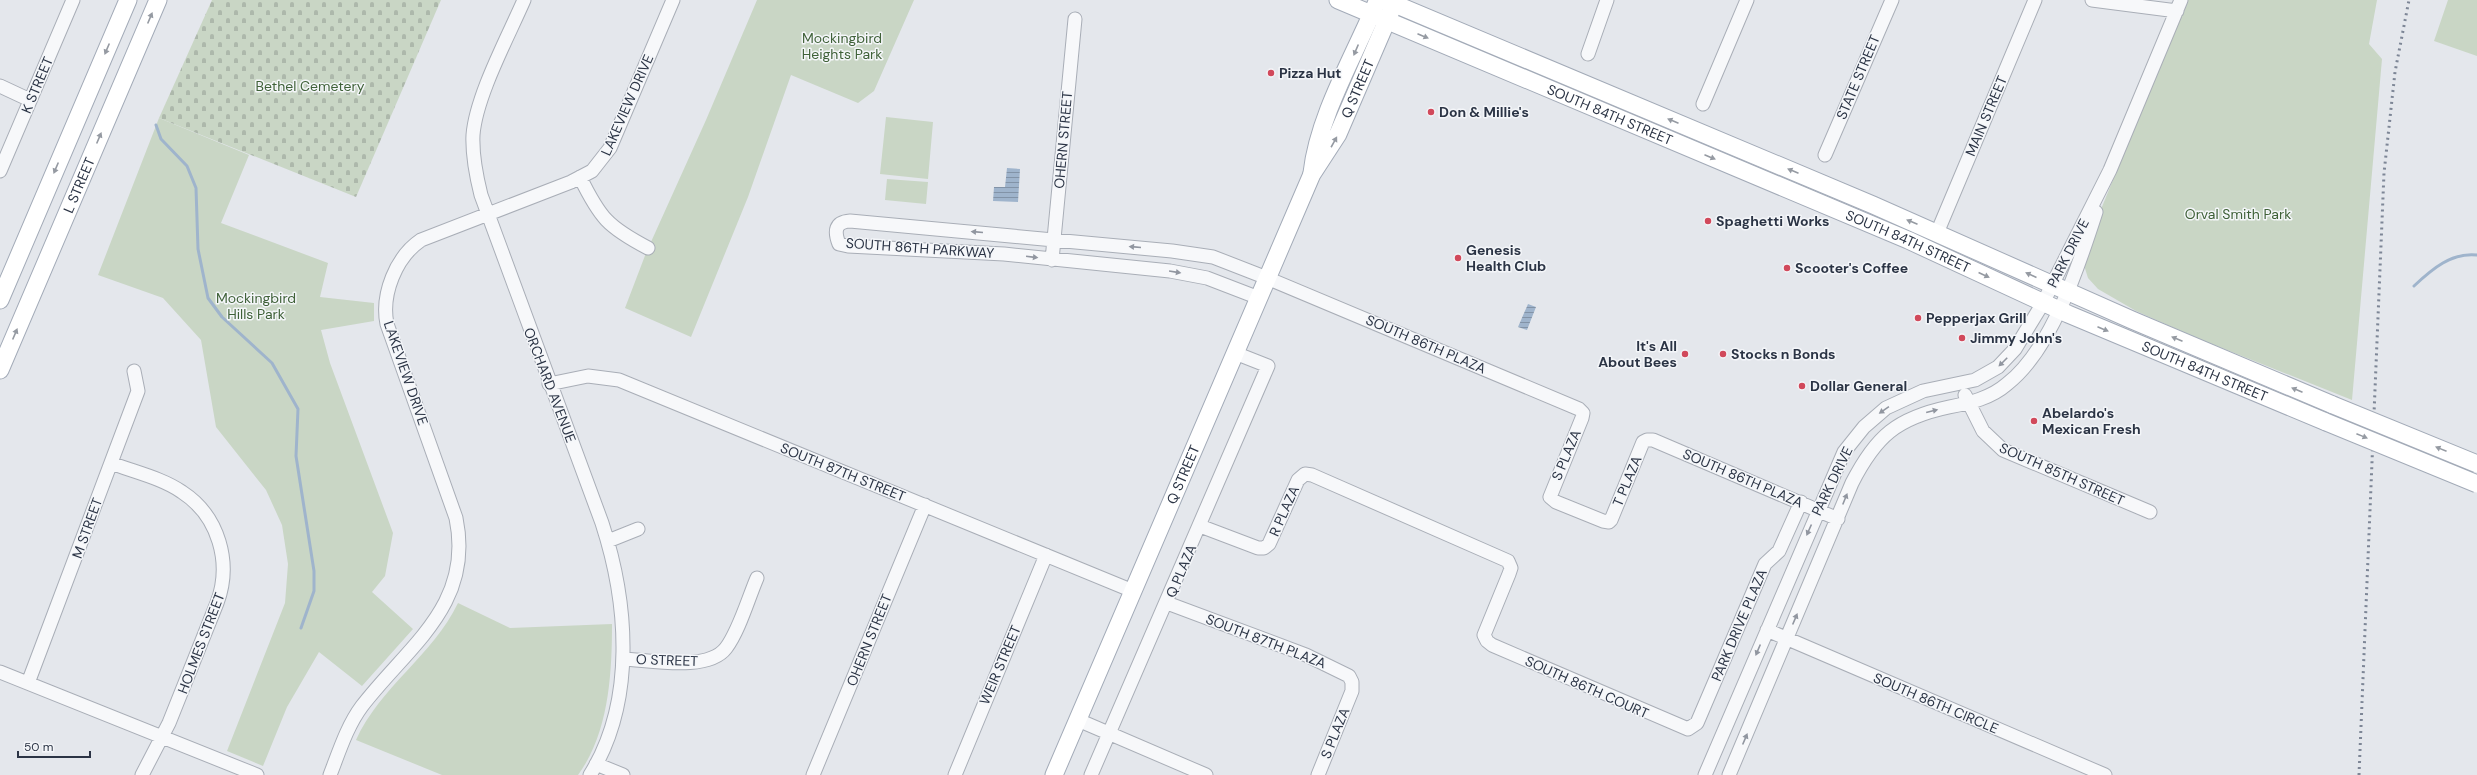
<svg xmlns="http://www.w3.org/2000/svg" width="2477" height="775" font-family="'DM Sans',sans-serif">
	<defs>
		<pattern id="cemetery-stones" width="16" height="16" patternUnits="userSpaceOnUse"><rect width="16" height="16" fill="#c9d6c5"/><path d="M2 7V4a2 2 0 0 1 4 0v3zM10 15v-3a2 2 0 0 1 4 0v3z" fill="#adb8ab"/></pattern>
		<pattern id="water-rules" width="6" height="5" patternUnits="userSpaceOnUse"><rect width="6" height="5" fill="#9fb4cc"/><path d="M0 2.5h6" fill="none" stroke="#8293a7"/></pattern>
	</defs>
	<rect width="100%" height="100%" fill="#e4e7ec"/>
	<!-- green -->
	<path fill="#c9d6c5" d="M757,0H914L874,91L858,103L791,75L748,197L691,337L625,308L646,253L706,120Z
		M2186,0H2377L2369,44L2382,59L2352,400L2197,338L2136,311L2098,289L2088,278L2082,259L2093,229Z
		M2448,0H2477V56L2434,41Z
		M886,117L933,122L928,179L880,174Z
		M159,118L249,155L221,223L328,263L320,297L374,303V321L321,330L330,363L393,533L385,576L372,592L413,629L362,686L319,652L287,707L263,766L227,751L285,603L288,564L282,525L266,490L216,427L201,340L163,298L98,275Z
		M887,179L928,182L926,204L885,200Z
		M458,603L510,628L612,624C612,674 609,733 578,775H442L356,740C380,687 433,655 458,603Z"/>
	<!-- cemetery -->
	<path fill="url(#cemetery-stones)" d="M212,0H441L356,197L159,118Z"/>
	<!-- water -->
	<path fill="url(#water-rules)" d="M1007,168L1020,169L1018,202L993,201L994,187H1005Z
		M1528,304L1536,307L1527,330L1518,327Z"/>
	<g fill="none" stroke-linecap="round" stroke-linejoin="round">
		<!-- stream -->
		<path stroke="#9fb4cc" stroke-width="3" d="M156,125L161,139L187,166L196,188L198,249L208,298L222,317L272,363L298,409L296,456L314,571V591L301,628
			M2414,286C2432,269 2452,252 2477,255"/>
		<!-- minor casing -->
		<g stroke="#a9aeb7" stroke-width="15">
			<path id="minor" d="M524,0C508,37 476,96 473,135C472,156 476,175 481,195L602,523C628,603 636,701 590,775
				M2092,0L2177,11
				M1588,54L1607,0
				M0,86L30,100
				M1703,104L1747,0
				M1825,155L1892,0
				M0,171L73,0
				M580,177C600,218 608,227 648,248
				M1937,233L2035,0
				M1052,260L1075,19
				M1259,298L1207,278L1170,271L1004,254L848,246L839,244C834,231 835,222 850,221L1172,251L1213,257L1267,278L1579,409L1583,413L1582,418L1550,497L1556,502L1603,521L1609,522L1611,520L1643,442L1647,440H1653L1838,519
				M549,384L588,376L619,380L1133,591
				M1965,395L1983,431L2003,450L2150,512
				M111,463C134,472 162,478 182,492C219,516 232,563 217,603L169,723L142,775
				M1200,526L1258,548H1264L1269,544L1298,480L1305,474L1312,475L1508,561L1511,568L1509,574L1484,635L1487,641L1492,645L1688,729L1697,723L1765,564L1779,551L1801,502
				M608,541L638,529
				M1167,603L1306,655L1349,676L1352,682V691L1318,775
				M1767,630L2105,775
				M623,659C650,660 708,672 726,648C739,631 748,599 757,578
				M0,672L257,775
				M28,683L138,391L134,371
				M1078,720L1206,775
				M596,764L623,775
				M330,775C339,752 347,726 362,706C409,645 474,605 456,518L387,324C381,294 396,257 421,240L571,182L592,171L610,148L673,0
				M813,775L925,505
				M955,775L1046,555
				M1091,775L1268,366L1235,353
				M1705,775L1844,452L1864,427L1886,408L1923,391L1975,380L1998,367L2015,349L2043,303L2110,170L2181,0
				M1729,775L1852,483C1876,436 1897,418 1949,407C1970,403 1991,398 2007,384C2052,349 2079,265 2096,212"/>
		</g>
		<!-- major casing -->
		<g stroke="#a3abb8" stroke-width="19">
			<g id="major">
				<path id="s1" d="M1338,0L1908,240L2068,314L2326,422"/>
				<path d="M1385,0L1873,205L2132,320L2333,405"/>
				<path d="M1312,173C1318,117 1354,56 1376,4"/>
				<path d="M0,300L128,0"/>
				<path id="s2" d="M0,370L158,0"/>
				<path id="s3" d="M1054,775L1312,174L1338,134L1391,11"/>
			</g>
		</g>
		<!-- minor -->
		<use href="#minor" stroke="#f7f8fa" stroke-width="13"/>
		<!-- major -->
		<use href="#major" stroke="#fff" stroke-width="17"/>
		<!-- rail -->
		<path stroke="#7d8696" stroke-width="3" stroke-dasharray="2 4" stroke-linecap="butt" d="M2359,775L2384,173L2395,72L2409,0"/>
		<!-- major-bridge casing -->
		<g stroke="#a3abb8" stroke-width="19" stroke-linecap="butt">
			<path id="major-bridge" d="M2333,405L2477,464
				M2326,422L2477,484"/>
		</g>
		<!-- major-bridge -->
		<use href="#major-bridge" stroke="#fff" stroke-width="17"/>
	</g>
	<!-- one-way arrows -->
	<defs><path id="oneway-solid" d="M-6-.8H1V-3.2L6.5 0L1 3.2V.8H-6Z"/></defs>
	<g fill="#959aa2">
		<use href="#oneway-solid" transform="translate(150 18) rotate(-67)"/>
		<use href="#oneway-solid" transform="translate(1423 36) rotate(23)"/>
		<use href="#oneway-solid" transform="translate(107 49) rotate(113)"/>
		<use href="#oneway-solid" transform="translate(1356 50) rotate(113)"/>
		<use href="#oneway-solid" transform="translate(1673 121) rotate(-157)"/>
		<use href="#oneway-solid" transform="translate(99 138) rotate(-67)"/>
		<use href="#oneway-solid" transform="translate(1334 142) rotate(-61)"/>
		<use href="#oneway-solid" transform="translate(1710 157) rotate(23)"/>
		<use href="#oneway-solid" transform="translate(56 168) rotate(113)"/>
		<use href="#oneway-solid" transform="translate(1793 171) rotate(-157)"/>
		<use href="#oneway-solid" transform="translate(1912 222) rotate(-157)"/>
		<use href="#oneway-solid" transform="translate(1984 275) rotate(25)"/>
		<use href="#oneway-solid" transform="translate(2031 275) rotate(-156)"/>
		<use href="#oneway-solid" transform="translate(2103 329) rotate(23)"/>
		<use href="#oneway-solid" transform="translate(15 334) rotate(-67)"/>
		<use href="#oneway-solid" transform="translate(2177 339) rotate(-157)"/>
		<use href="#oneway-solid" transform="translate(2297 390) rotate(-157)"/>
		<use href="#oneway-solid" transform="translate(2362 436) rotate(22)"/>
		<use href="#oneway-solid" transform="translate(2441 449) rotate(-158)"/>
	</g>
	<g fill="#9196a0">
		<use href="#oneway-solid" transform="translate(977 232) rotate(-175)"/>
		<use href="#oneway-solid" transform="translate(1135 247) rotate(-175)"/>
		<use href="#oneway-solid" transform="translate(1032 257) rotate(7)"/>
		<use href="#oneway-solid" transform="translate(1175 272) rotate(9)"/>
		<use href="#oneway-solid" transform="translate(2003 362) rotate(135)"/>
		<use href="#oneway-solid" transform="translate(1884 410) rotate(145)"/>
		<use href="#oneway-solid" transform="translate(1932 411) rotate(-14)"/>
		<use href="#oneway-solid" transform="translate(1845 499) rotate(-68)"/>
		<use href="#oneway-solid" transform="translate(1809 530) rotate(114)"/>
		<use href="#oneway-solid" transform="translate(1795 619) rotate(-67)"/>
		<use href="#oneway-solid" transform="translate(1758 650) rotate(113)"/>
		<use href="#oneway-solid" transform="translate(1745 739) rotate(-67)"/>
	</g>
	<!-- markers -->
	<g fill="#d1495b" stroke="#f4f6f9" stroke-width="1.5">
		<circle cx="1271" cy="73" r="4"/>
		<circle cx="1431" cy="112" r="4"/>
		<circle cx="1708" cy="221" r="4"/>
		<circle cx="1458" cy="258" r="4"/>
		<circle cx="1787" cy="268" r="4"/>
		<circle cx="1918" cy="318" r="4"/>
		<circle cx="1962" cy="338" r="4"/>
		<circle cx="1685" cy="354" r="4"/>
		<circle cx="1723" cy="354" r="4"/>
		<circle cx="1802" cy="386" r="4"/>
		<circle cx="2034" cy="421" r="4"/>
	</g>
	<g text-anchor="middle" stroke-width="3" stroke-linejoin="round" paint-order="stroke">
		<!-- park labels -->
		<g font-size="14" fill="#3f6138" stroke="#f4f6f9">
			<text x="842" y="43">Mockingbird<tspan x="842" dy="16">Heights Park</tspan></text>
			<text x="310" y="91">Bethel Cemetery</text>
			<text x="2238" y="219">Orval Smith Park</text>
			<text x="256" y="303">Mockingbird<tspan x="256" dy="16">Hills Park</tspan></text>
		</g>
		<!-- poi labels -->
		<g font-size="14" font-weight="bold" fill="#2b3445" stroke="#f4f6f9" text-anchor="start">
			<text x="1279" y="78">Pizza Hut</text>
			<text x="1439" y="117">Don &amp; Millie's</text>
			<text x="1716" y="226">Spaghetti Works</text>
			<text x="1466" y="255">Genesis<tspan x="1466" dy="16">Health Club</tspan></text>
			<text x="1795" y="273">Scooter's Coffee</text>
			<text x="1926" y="323">Pepperjax Grill</text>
			<text x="1970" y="343">Jimmy John's</text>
			<text x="1677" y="351" text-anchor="end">It's All<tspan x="1677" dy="16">About Bees</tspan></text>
			<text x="1731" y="359">Stocks n Bonds</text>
			<text x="1810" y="391">Dollar General</text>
			<text x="2042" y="418">Abelardo's<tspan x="2042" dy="16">Mexican Fresh</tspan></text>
		</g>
		<!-- street labels -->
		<g font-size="14" fill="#2b3445" stroke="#f4f6f9">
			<text transform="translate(1858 77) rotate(-67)" y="5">STATE STREET</text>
			<text transform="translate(37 85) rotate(-67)" y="5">K STREET</text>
			<text dy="5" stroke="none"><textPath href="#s3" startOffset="751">Q STREET</textPath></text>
			<text transform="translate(627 105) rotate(-66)" y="5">LAKEVIEW DRIVE</text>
			<text dy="5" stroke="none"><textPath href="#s1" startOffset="295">SOUTH 84TH STREET</textPath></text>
			<text transform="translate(1986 116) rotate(-67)" y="5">MAIN STREET</text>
			<text transform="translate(1063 140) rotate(-85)" y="5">OHERN STREET</text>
			<text dy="5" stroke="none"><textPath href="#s2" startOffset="201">L STREET</textPath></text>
			<text dy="5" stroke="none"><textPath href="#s1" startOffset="619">SOUTH 84TH STREET</textPath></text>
			<text transform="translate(920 248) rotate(4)" y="5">SOUTH 86TH PARKWAY</text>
			<text transform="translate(2068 253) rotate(-63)" y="5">PARK DRIVE</text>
			<text transform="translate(1426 344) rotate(23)" y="5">SOUTH 86TH PLAZA</text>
			<text dy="5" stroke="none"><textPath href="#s1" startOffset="943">SOUTH 84TH STREET</textPath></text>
			<text transform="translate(406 373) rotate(71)" y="5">LAKEVIEW DRIVE</text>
			<text transform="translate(550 385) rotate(69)" y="5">ORCHARD AVENUE</text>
			<text transform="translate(1566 455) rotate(-67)" y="5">S PLAZA</text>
			<text transform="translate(843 472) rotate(22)" y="5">SOUTH 87TH STREET</text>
			<text dy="5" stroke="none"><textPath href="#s3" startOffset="327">Q STREET</textPath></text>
			<text transform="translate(2062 474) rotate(24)" y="5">SOUTH 85TH STREET</text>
			<text transform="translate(1743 478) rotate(23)" y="5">SOUTH 86TH PLAZA</text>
			<text transform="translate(1627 481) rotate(-67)" y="5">T PLAZA</text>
			<text transform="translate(1832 481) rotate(-64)" y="5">PARK DRIVE</text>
			<text transform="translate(1284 511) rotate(-66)" y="5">R PLAZA</text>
			<text transform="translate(87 528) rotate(-70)" y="5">M STREET</text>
			<text transform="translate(1181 571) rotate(-67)" y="5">Q PLAZA</text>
			<text transform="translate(1739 625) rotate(-67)" y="5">PARK DRIVE PLAZA</text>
			<text transform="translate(869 640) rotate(-68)" y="5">OHERN STREET</text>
			<text transform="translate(1266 641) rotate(21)" y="5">SOUTH 87TH PLAZA</text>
			<text transform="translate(201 643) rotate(-69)" y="5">HOLMES STREET</text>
			<text transform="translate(667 660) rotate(2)" y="5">O STREET</text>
			<text transform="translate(1000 665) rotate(-67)" y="5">WEIR STREET</text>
			<text transform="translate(1587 687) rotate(24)" y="5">SOUTH 86TH COURT</text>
			<text transform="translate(1936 703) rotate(23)" y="5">SOUTH 86TH CIRCLE</text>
			<text transform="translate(1335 733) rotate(-68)" y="5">S PLAZA</text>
		</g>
	</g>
	<!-- scale -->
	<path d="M18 751v6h72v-6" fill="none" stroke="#2b3445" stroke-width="2"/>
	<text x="24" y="751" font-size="12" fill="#2b3445" stroke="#f4f6f9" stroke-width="3" paint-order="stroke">50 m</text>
</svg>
